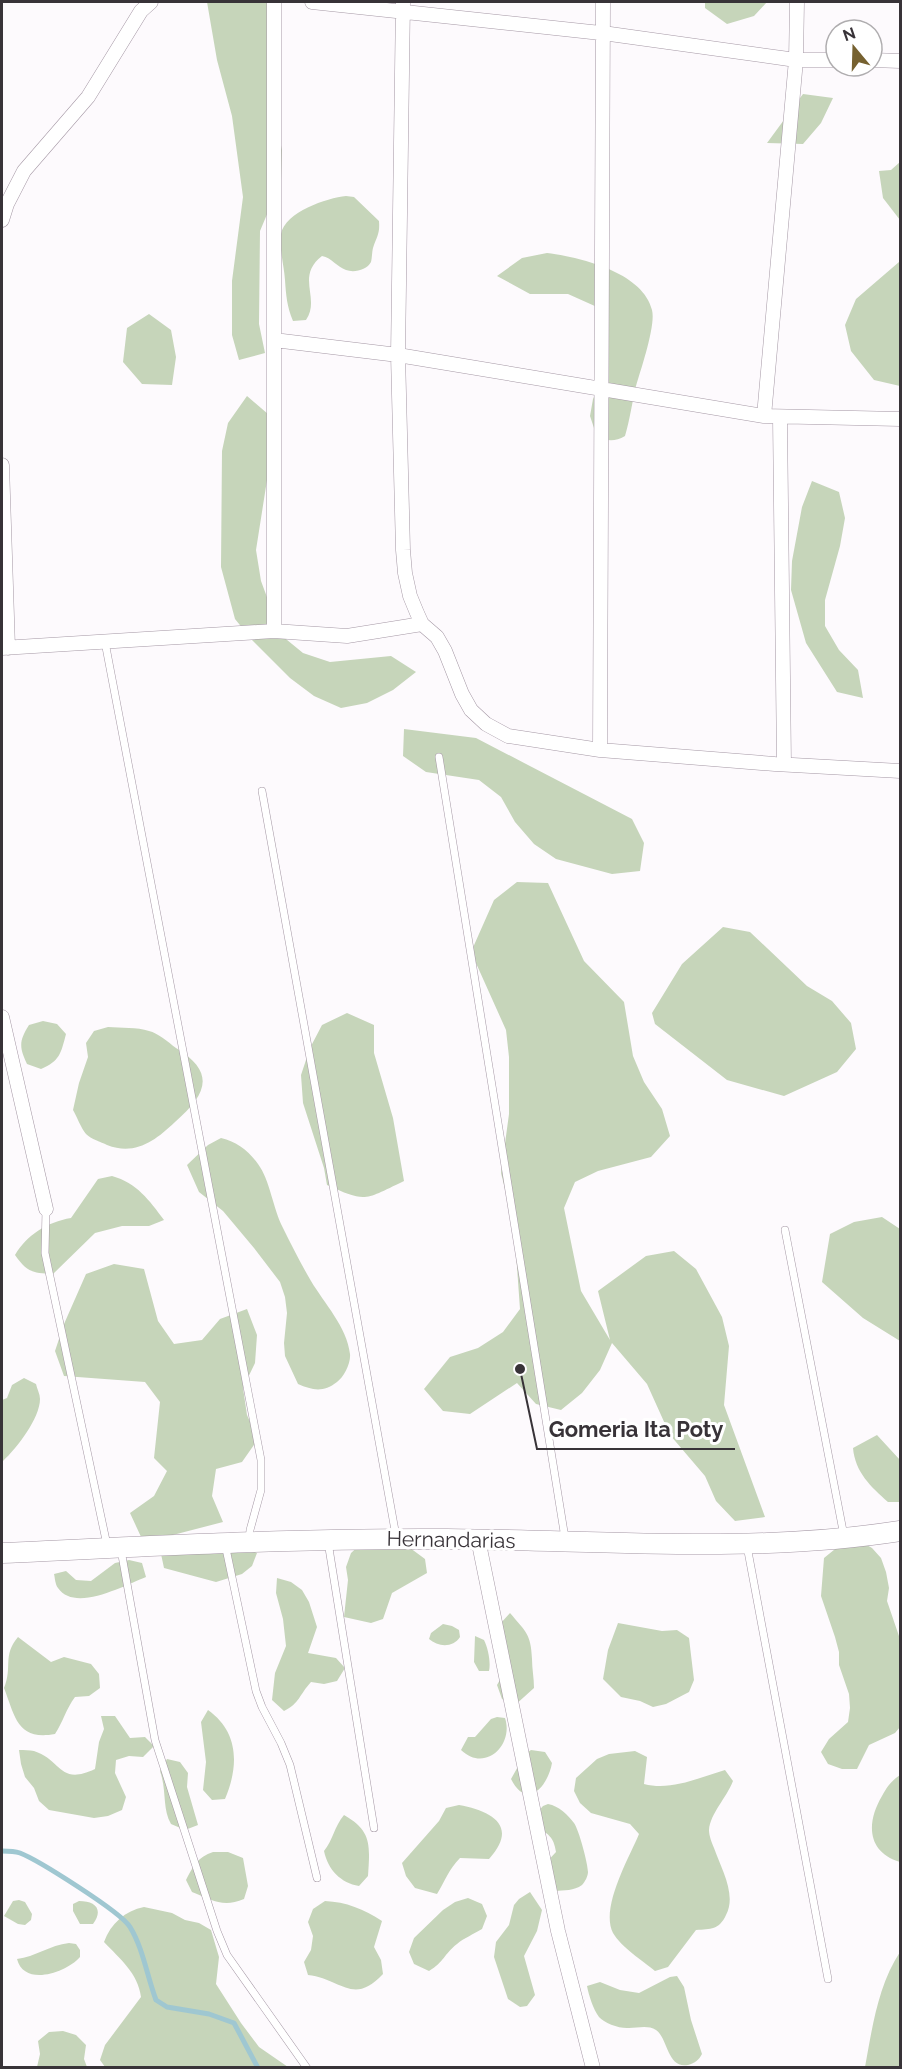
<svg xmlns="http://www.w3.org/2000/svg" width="902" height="2069" font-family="Raleway,sans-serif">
	<rect width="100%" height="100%" fill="#fdfafd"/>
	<!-- green -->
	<path fill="#c6d5ba" d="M207,2H272L270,95L282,150L281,181L260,231L259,324L265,353L239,360L232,335V281L243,197L232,116L217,60Z
		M705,2H767L754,16L727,24L705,8Z
		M803,94L833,98L821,123L803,144L767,143Z
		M900,162V220L883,198L879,171L891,170Z
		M346,196L354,197L379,221C380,234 377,236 373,248C372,252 372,258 371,262C367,270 354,273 346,270C337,267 332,258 322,256C295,277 321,298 306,320L293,321C287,307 286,295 285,280C284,265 279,249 281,234C285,212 327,198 346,196Z
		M547,253C579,257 643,272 652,310C656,325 641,369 636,386C632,403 630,419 625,436C615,442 607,441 597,437L590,416L593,399L603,378L597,307L568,294H530L497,276L522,258Z
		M899,262H900V386L874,380L851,351L845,325L856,299Z
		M149,314L171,330L176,357L172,385L142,384L123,362L127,328Z
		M247,396L268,414L273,442L256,550L261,581L281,635L303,653L330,662L391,656L416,672L393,690L367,703L341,708L314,696L290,678L252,640L235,619L221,567L222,451L228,423Z
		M812,481L839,492L845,518L840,546L825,600V626L839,650L858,670L863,698L837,692L806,643L791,590L792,561L802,507Z
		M404,729L476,738L632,819L644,843L640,871L612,874L556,859L534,844L515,822L501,797L479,780L426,772L403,756Z
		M517,882L548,883L584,961L624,1002L633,1056L644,1082L662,1109L670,1136L651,1157L598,1171L575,1182L564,1208L581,1291L610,1340L598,1291L646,1256L674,1251L696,1269L722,1317L729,1346L724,1405L765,1517L735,1521L716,1501L705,1476L670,1435L647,1384L612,1343L600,1370L582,1393L561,1410L536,1404L517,1383L470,1414L443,1411L424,1389L450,1357L478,1348L503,1332L520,1309L514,1225L501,1173L509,1114V1057L506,1030L471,952L494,900Z
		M723,927L750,932L807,986L832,1001L851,1023L856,1049L837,1072L784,1096L727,1080L655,1024L652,1013L682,964Z
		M347,1013L374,1025V1053L393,1118L404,1181C364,1200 367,1203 327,1185L324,1168L303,1103L301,1075L310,1048L322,1025Z
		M43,1021L57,1024L66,1034C61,1053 60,1061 41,1069L27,1064C19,1047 19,1041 29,1025Z
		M108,1027C121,1028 137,1027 149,1031C158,1033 168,1042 176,1048C217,1073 206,1095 175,1122C155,1141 135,1156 107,1145C101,1142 91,1139 86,1134C81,1128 77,1117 73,1110L79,1083L88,1057L86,1043L94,1031Z
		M221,1138C237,1142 248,1150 258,1164C270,1180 273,1209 283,1228C292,1246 301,1264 311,1281C324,1303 347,1327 350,1354C351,1363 344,1377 337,1382C323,1393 312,1390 298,1384L285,1356L284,1343L287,1313L285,1297L280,1282L254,1248L223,1211L199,1192L187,1165L208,1145Z
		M112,1176C137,1183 149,1200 164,1220L149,1226H122L95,1233L53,1274C32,1273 27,1272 15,1255C27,1235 47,1222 71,1218L98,1179Z
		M882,1217L900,1229V1341L863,1318L822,1282L830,1234L854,1222Z
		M114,1264L144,1269L158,1321L174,1344L202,1340L220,1319L247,1309L257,1335L255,1363L243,1388L247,1415L258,1439L242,1462L216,1469L212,1496L223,1522L169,1536L142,1539L130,1513L154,1496L167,1471L154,1458L160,1402L145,1382L64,1376L55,1351L64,1324L86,1274Z
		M24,1378L36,1384C37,1389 40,1394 40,1399C40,1418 17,1448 3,1461L2,1400L7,1398L12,1385Z
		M877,1435L900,1460V1502H888C871,1487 855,1472 853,1448Z
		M845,1541H860L872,1548L881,1558L886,1572L889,1588L887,1601L900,1639V1727L895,1733L869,1745L857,1769H842L828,1764L821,1752L829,1739L848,1722L850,1708L849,1694L839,1665V1652L835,1637L821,1596L824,1558Z
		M402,1542L425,1559L427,1573L392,1593L383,1619L371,1623L344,1617L348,1580L346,1567L351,1553L361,1544Z
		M242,1547L257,1553L252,1566L242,1574L216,1582L164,1568L161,1554Z
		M129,1560L142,1563L146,1577C125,1585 75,1613 58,1588C55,1584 55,1578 54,1574L66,1571L76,1580L91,1581L115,1563Z
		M277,1578L291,1582L302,1590L309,1602L317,1627L308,1653L336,1658L345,1668L337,1681L324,1684L311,1682C299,1695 300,1703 284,1711L272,1700L275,1673L286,1646L283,1619L276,1593Z
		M510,1613C526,1632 531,1634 532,1659C532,1669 534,1678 534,1688L514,1706L502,1699L497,1685L504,1673L500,1624Z
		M618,1623L662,1631L677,1630L689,1638L694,1680L689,1692L666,1704L653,1707L640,1701L621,1697L603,1679L608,1650Z
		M443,1624L452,1626L459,1630L460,1637C453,1648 438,1647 429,1639L431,1633Z
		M475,1636L484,1640C488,1648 491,1662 489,1671H479L474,1662Z
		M18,1637L51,1662L64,1657L91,1664L99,1674L100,1688L89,1696L75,1697C66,1709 63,1722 55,1734C17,1741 15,1716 4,1688C13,1667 2,1656 18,1637Z
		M208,1710C239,1732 239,1766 225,1799L212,1800L203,1790L206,1762L201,1722Z
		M101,1716H115L130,1738L145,1737L154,1746L143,1757L129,1756L116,1760L115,1773L126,1797L122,1810L108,1816L94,1818L49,1810L39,1801L34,1788L25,1777L21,1764L19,1750C24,1750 30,1750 34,1751C62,1760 59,1786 95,1769L99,1742L104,1729Z
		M497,1717L505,1718C514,1745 485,1773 461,1750L468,1737H475L491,1719Z
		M531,1750L545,1752L552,1763C548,1786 527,1811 511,1779L525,1754Z
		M635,1751L647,1757L644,1784C671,1791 698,1778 725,1770L733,1781C727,1797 710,1814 709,1830C709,1836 712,1843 714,1848C721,1868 737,1895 726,1915C719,1930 711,1929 696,1930L668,1967L655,1971C643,1961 621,1947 613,1933C600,1908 629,1858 639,1834L630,1824L591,1813L580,1803L574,1791L576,1778L597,1759L609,1754Z
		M167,1759L180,1762L188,1773L187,1787L198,1825L185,1830L171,1824C162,1808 167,1791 160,1771Z
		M900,1775V1862C867,1852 866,1823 882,1796C887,1787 891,1781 900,1775Z
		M548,1804C559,1806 568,1815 574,1823C579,1830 588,1864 588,1872C588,1876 585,1882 582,1885C574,1891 564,1890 555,1891L542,1867L556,1852C554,1837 548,1833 535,1827L532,1818L543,1806Z
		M459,1805C492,1811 519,1826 489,1859L460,1858C449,1869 445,1881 437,1894L415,1888L406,1876L402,1863L439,1821L446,1808Z
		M344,1815C372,1831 370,1845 368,1876L359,1886C341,1883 328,1870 324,1851C333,1840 334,1827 344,1815Z
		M213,1852H228L243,1858L248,1886L244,1899C223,1908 212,1900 192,1892L186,1880C193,1866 198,1857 213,1852Z
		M530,1892L542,1910L537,1931L524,1956L535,1995L527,2006L520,2007L508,1999L494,1957L496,1942L509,1925L514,1905L519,1899Z
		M468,1898L482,1904L487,1916L482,1929C474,1934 464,1938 457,1944C444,1954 444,1962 429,1971L414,1964L409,1952L414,1938L443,1910L455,1902Z
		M19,1900L25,1902L32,1914L31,1920L25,1925L18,1924L4,1916L13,1901Z
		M79,1901C95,1901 104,1909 93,1924H80L73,1911V1904Z
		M325,1901C346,1902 364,1909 382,1921L374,1947L381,1960L383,1974C353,2006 342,1979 308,1975L304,1962L311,1950L313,1936L308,1922L313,1909Z
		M144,1907L172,1913L185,1920L199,1923L211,1930L219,1957L216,1984L241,2023L259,2047L288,2067H105L100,2060L105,2045L141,1997C138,1973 120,1959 104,1942C111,1923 125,1911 144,1907Z
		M69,1943L76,1944L80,1950V1957C66,1973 24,1987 17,1959C35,1957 50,1945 69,1943Z
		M900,1952V2067H865C872,2029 878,1985 900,1952Z
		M677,1976L684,1987L691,2020L702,2054C699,2060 695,2063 688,2065C667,2069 668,2038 656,2030C648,2025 638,2028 629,2028C620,2029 604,2023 599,2017C593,2009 589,1996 587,1986L600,1982L620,1990L639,1993L670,1977Z
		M63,2031L76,2035L86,2045L84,2059L87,2067H37L40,2054L38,2041L49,2032Z"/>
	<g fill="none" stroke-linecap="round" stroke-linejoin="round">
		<!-- stream -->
		<path stroke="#9fc7d1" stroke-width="5" d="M2,1851C7,1851 14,1851 20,1853C38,1860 121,1912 130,1927C143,1948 147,1976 156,2000L167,2007L209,2014L234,2023L258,2068"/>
		<!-- lane casing -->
		<g stroke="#a598a5" stroke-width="8">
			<path id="lane" d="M105,642L261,1460V1490L250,1530L249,1541
				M439,757L565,1538
				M262,791L396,1536
				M46,1209L45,1253L107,1545
				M785,1230L844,1536
				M328,1542L374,1828
				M225,1544L256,1691L262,1707L281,1743L290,1765L317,1878
				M747,1546L828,1979
				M121,1550L155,1740L217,1931L227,1955L307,2068"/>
		</g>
		<!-- street casing -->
		<g stroke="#a598a5" stroke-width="15">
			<path id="street" d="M274,2V631
				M312,2L610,34L796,60H836
				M403,2L398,355L403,550L405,573L410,596L417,613L422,624L437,637L445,651L462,694L471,710L486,724L508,736L600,750L775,764L900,771
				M872,60L900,61
				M2,220L7,204L24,171L88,97L141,11L151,2
				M274,340L398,355L764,416L900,419
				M764,416L796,60L797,2
				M780,418L784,764
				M2,465L8,648
				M2,648L274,631L347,636L422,624
				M600,750L603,2
				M2,1017L46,1209
				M478,1539L558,1931L593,2068"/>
		</g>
		<!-- secondary casing -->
		<g stroke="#a598a5" stroke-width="21">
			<path id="secondary" d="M2,1553C150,1546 298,1538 447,1539C598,1540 751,1554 900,1531"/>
		</g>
		<!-- lane -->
		<use href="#lane" stroke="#fff" stroke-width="7"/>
		<!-- street -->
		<use href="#street" stroke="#fff" stroke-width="14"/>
		<!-- secondary -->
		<use href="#secondary" stroke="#fff" stroke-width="20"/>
	</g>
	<g text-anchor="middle" stroke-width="6" stroke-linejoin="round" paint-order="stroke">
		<!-- street labels -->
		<g font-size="21" fill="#383338" stroke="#fff">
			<text transform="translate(451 1540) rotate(1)" y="7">Hernandarias</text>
		</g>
	</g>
	<!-- callouts -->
	<path fill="none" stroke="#383338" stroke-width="2" d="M520 1369L537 1449H735"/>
	<circle fill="#383338" stroke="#fff" stroke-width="2" cx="520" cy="1369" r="6"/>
	<g font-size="22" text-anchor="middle" font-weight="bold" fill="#383338" stroke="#fff" stroke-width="6" stroke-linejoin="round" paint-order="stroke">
		<text x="636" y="1437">Gomeria Ita Poty</text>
	</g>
	<!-- border -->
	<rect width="902" height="2069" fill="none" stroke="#383338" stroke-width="6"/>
	<!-- north arrow -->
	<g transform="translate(854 48) rotate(341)"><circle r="28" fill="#ffffff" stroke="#afadaf" stroke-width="1.5"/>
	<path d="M0-4.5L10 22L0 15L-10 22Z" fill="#766130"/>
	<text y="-9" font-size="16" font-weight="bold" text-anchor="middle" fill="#383338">N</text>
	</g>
</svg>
